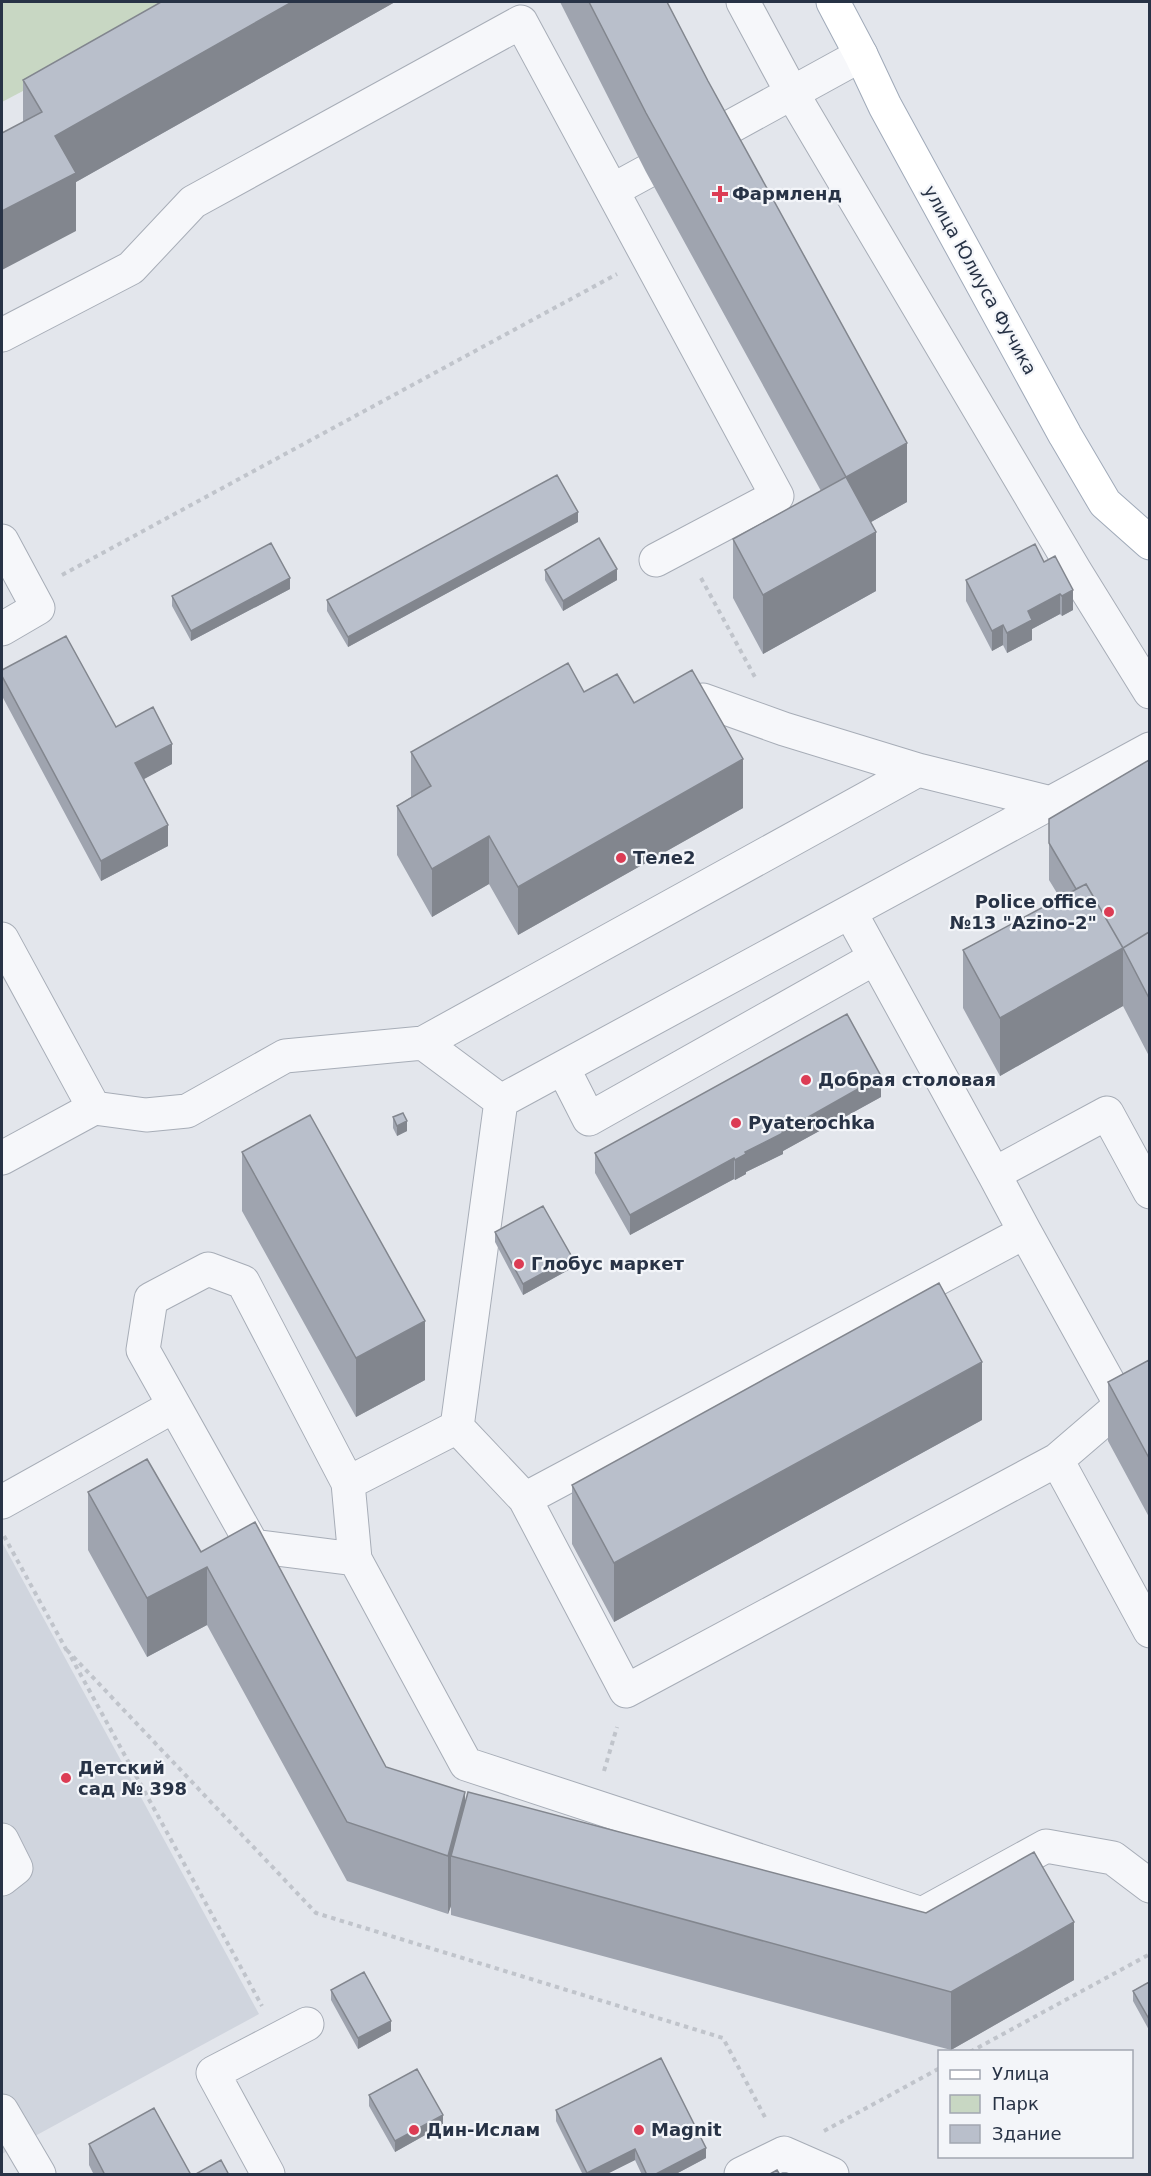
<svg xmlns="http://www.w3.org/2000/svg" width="1151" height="2176" font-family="'DejaVu Sans',sans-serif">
	<rect width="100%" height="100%" fill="#e3e6ec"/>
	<!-- built -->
	<path fill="#d0d5de" d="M2,1542L259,2014L2,2154Z"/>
	<!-- green -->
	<path fill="#c8d7c3" d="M2,2H192L2,102Z"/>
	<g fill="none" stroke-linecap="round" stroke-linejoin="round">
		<!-- minor casing -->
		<g stroke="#a7adb7" stroke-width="35">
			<path id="minor" d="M743,2L792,93L1075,571L1150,692
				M708,139L861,55
				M613,190L646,172
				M2,335L131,268L193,202L521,22L777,496L656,560
				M2,541L38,608L2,629
				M703,700L784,729L918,770
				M850,912L994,1174
				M2,939L94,1108L2,1158
				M423,1043L918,770L1051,803
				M563,1068L589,1119L875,958
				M94,1108L146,1115L187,1111L285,1056L423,1043L501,1101
				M1025,1232L1121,1405L1057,1460L626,1691L525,1499Z
				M1025,1232L994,1174L1107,1113L1150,1192
				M208,1269L243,1282L348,1483L355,1559L253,1546L143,1350L151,1299Z
				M457,1427L525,1499
				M1057,1460L1150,1631
				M348,1483L457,1427L501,1101L1150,749
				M2,1502L174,1406
				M355,1559L466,1764L922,1914L1046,1846L1113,1858L1150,1886
				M2,1840L16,1868L2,1879
				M2,2111L39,2174
				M268,2174L213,2073L307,2024
				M741,2174L784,2153L832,2174"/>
		</g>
		<!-- major casing -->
		<g stroke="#a0aab9" stroke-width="35">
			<path id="major" d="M833,2L861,55L885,106L1065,435L1105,503L1150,543"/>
		</g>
		<!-- path -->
		<path stroke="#c0c4cb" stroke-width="4" stroke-dasharray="4.5 4.5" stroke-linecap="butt" d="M62,575L617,274
			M701,578L756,679
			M4,1536L67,1651
			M67,1650L316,1913L723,2038L767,2121
			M71,1657L262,2006
			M604,1771L617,1727
			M970,2052L1150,1954
			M824,2131L940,2068"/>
		<!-- minor -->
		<use href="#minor" stroke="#f6f7fa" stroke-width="33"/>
		<!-- major -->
		<use href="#major" stroke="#fff" stroke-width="33"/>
	</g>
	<!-- wall -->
	<path fill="#9fa4af" d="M161,2H395L76,182V231L23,122V80Z
		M560,2H667L907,502L871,522L876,591L763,654L733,598V539L821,491L646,172Z
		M578,522L348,647L327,611V600Z
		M1044,562L1073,610L1062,616L1060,614L1032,629V640L1007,653L1003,645L992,651L966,601V580Z
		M545,570L617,580L563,611L545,580Z
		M290,589L191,641L172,606V596Z
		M2,670L116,727L172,764L143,779L168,846L101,881L2,696Z
		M584,692L634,703L743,808L518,935L489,884L432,917L397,855V806L411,797V752Z
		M1149,760V1056L1123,1006L1000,1076L963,1008V950L1060,898L1049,880V819Z
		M881,1097L783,1151V1154L746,1172V1174L735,1180L734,1179L630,1235L595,1173V1153Z
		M393,1117L407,1131L397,1136L393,1128Z
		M242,1152L425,1380L356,1417L242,1211Z
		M495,1232L572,1268L523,1295L495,1242Z
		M1149,1360V1517L1108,1441V1382Z
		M982,1420L614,1622L572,1544V1485Z
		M88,1492L201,1552L386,1767L465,1803L1074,1980L951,2050L451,1915V1906L448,1914L347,1881L207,1625L147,1657L88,1550Z
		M1149,1982V2030L1133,2001V1991Z
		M331,1990L391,2031L358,2049L331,2000Z
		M369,2095L443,2125L395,2152L369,2106Z
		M556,2110L706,2158L674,2175H642L635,2160L605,2175H583L556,2121Z
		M89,2144L191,2175H94L89,2165Z"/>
	<!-- shaded-wall -->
	<path fill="#82868e" d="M292,2H395L76,182V231L2,270V211L55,136Z
		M907,443V502L846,536V477Z
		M578,512V522L348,647V637Z
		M876,532V591L763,654V595Z
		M617,569V580L563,611V601Z
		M290,578V589L191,641V631Z
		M1073,590V610L1062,616V596Z
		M1060,594V614L1032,629V640L1007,653V633L1028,611Z
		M1003,625V645L992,651V631Z
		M172,744V764L135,784V763Z
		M743,759V808L518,935V887Z
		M168,825V846L101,881V861Z
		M489,836V884L432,917V869Z
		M1123,948V1006L1000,1076V1018Z
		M881,1076V1097L783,1151V1154L746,1172V1174L735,1180V1160L745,1152Z
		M407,1121V1131L397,1136V1126Z
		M734,1158V1179L630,1235V1215Z
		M572,1257V1268L523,1295V1284Z
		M425,1321V1380L356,1417V1358Z
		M982,1362V1420L614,1622V1563Z
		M207,1567V1625L147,1657V1598Z
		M465,1792V1851L451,1856V1906L448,1914V1856Z
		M1074,1922V1980L951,2050V1992Z
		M391,2021V2031L358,2049V2038Z
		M443,2115V2125L395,2152V2141Z
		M706,2148V2158L674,2175H654Z
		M635,2149V2160L605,2175H587V2173Z"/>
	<!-- building -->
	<path fill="#b9bfcb" stroke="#82868e" stroke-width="1.5" d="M161,2H292L55,136L76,173L2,211V133L42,112L23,80Z
		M589,2H667L708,81L907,443L846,477L876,532L763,595L733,539L846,477L646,113Z
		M557,475L578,512L348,637L327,600Z
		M599,538L617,569L563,601L545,570Z
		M271,543L290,578L191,631L172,596Z
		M1035,544L1044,562L1055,556L1073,590L1062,596L1060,594L1028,611L1032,620L1007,633L1003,625L992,631L966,580Z
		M66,636L116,727L153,707L172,744L135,763L168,825L101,861L2,676V670Z
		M568,663L584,692L617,674L634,703L692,670L743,759L518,887L489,836L432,869L397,806L431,786L411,752Z
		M1149,760V932L1123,948L1086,884L1076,889L1049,843V819Z
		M1086,884L1123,948L1000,1018L963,950Z
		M1149,932V998L1123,948Z
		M847,1014L881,1076L782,1132L783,1133L745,1152L746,1154L735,1160L734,1158L630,1215L595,1153Z
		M403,1113L407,1121L397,1126L393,1117Z
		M310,1115L425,1321L356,1358L242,1152Z
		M543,1206L572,1257L523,1284L495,1232Z
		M939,1283L982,1362L614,1563L572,1485Z
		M1149,1360V1458L1108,1382Z
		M147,1459L201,1552L255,1522L386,1767L465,1792L448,1856L347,1822L207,1567L147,1598L88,1492Z
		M468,1792L926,1913L1034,1852L1074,1922L951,1992L451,1856Z
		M364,1972L391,2021L358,2038L331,1990Z
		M1149,1982V2019L1133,1991Z
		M661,2058L706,2148L654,2175H647L635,2149L587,2173L556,2110Z
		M417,2069L443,2115L395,2141L369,2095Z
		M154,2108L191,2175H105L89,2144Z
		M221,2160L229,2175H194Z
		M777,2170L780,2175H768Z"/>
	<!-- markers -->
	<g fill="#dc3c54" stroke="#f3f5f9" stroke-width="2">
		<path d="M717 185h6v6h6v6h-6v6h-6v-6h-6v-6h6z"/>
		<circle cx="621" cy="858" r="6"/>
		<circle cx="1109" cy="912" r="6"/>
		<circle cx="806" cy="1080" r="6"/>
		<circle cx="736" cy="1123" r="6"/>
		<circle cx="519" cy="1264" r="6"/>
		<circle cx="66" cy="1778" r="6"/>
		<circle cx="414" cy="2130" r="6"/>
		<circle cx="639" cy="2130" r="6"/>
	</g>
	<g text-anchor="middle" stroke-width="4.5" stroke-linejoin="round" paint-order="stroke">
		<!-- poi labels -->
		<g font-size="18" font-weight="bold" fill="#283346" stroke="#f3f5f9" text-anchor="start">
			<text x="732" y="200">Фармленд</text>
			<text x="633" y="864">Теле2</text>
			<text x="1097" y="908" text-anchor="end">Police office<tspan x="1097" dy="21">№13 "Azino-2"</tspan></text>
			<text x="818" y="1086">Добрая столовая</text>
			<text x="748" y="1129">Pyaterochka</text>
			<text x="531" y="1270">Глобус маркет</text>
			<text x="78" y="1774">Детский<tspan x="78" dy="21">сад № 398</tspan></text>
			<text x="426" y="2136">Дин-Ислам</text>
			<text x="651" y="2136">Magnit</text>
		</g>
		<!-- street labels -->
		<g font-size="18" fill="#283346" stroke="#f3f5f9">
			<text transform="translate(980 280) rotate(61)" y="6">улица Юлиуса Фучика</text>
		</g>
	</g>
	<!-- border -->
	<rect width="1151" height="2176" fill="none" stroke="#283346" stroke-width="6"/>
	<!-- legend -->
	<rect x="938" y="2050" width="195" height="108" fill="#f3f5f9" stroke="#a2a7b1" stroke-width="1.5"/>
	<rect x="950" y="2070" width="30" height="9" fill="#ffffff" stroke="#a2a7b1" stroke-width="1.5"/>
	<text x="992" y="2080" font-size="18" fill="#283346">Улица</text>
	<rect x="950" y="2095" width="30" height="18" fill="#c8d7c3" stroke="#a2a7b1" stroke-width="1.5"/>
	<text x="992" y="2110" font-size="18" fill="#283346">Парк</text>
	<rect x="950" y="2125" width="30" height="18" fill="#b9bfcb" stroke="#a2a7b1" stroke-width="1.5"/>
	<text x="992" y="2140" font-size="18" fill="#283346">Здание</text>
</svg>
